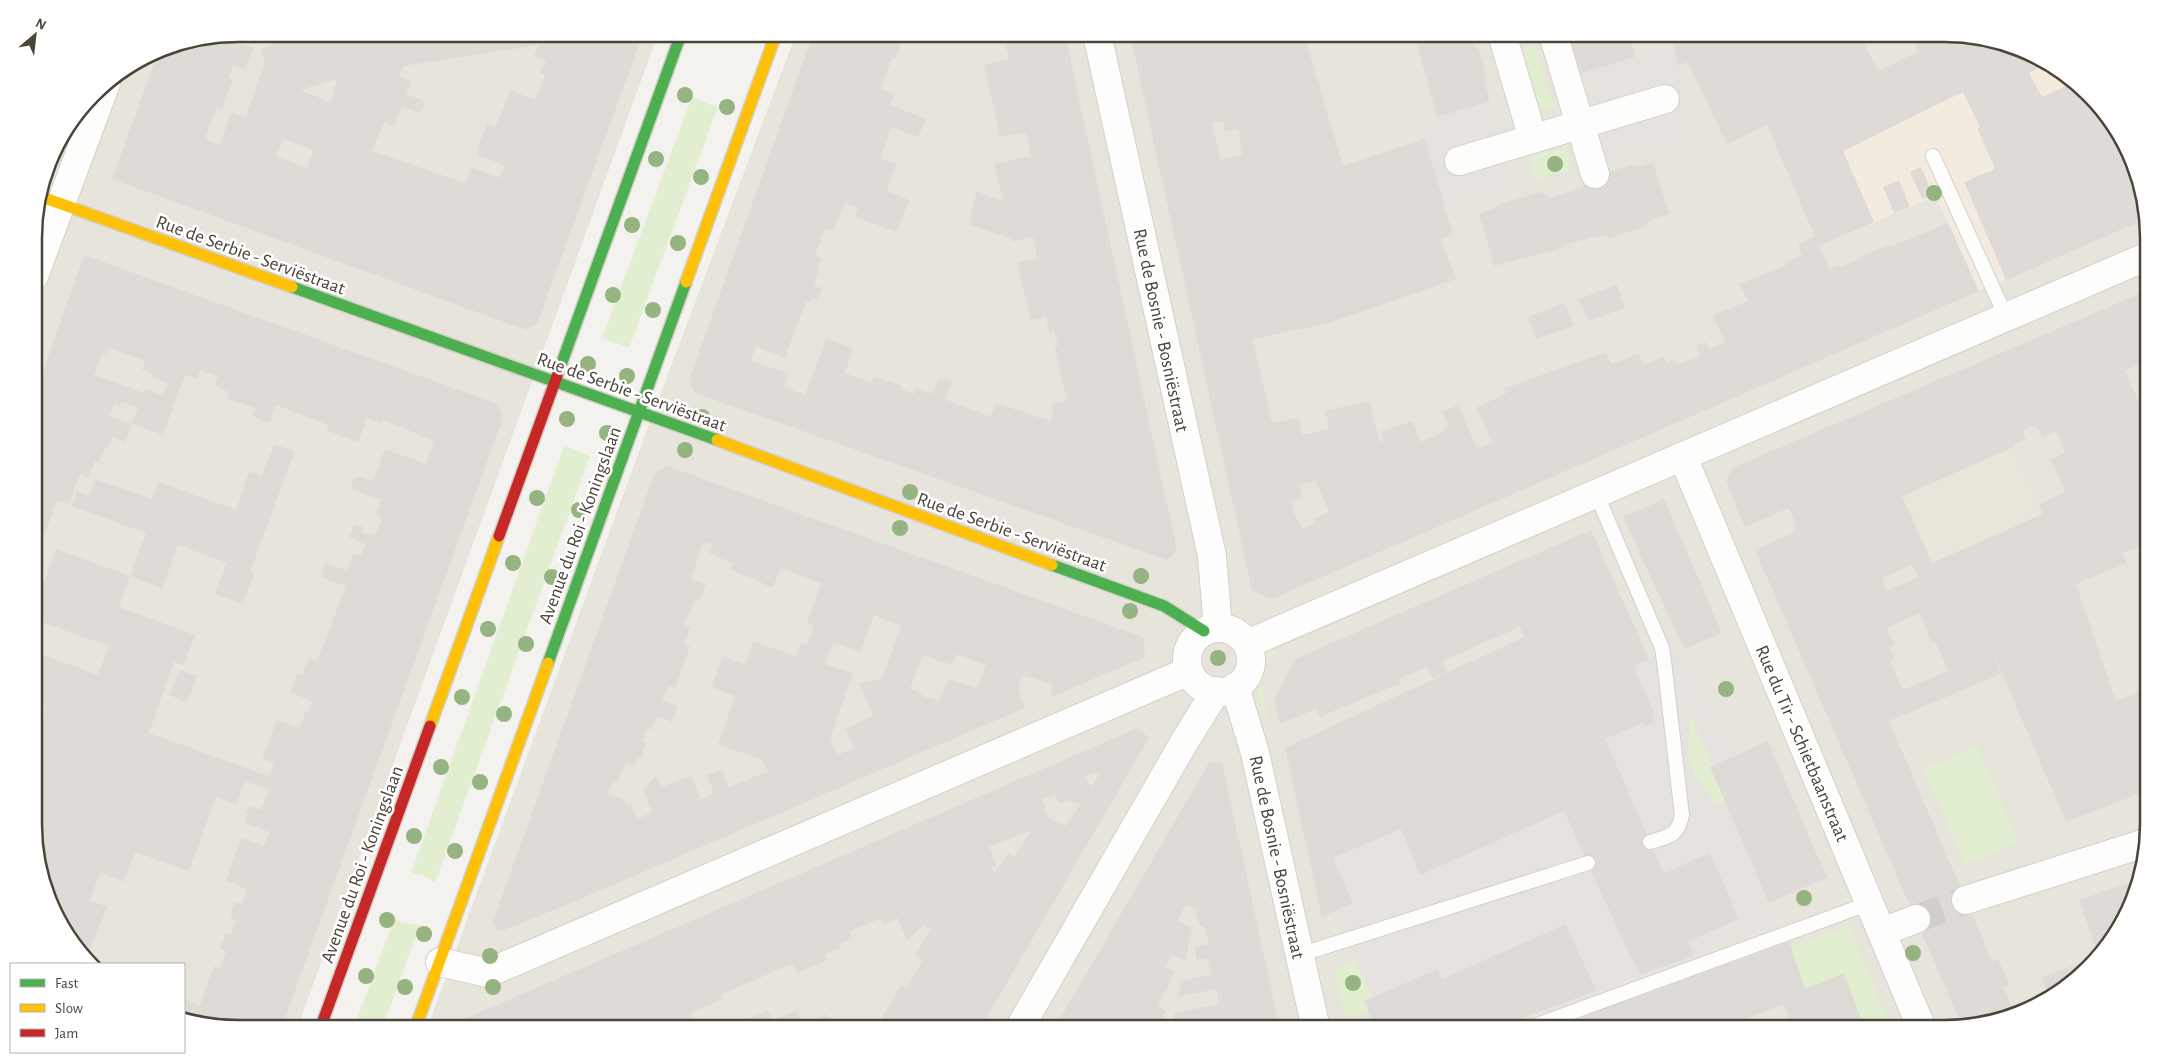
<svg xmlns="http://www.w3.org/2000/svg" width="2183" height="1063" font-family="'Alegreya Sans',sans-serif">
	<rect width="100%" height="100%" fill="#f4f2ee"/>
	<!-- residential -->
	<path fill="#e7e4dc" d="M238,34H658L297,1029H238L184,1017V964H94L76,949L49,903L36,852L34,224L55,147L103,85L160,49Z
		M796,34H1945L2035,55L2107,114L2134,160L2148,212L2149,825L2128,915L2098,960L2058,995L2010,1018L1958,1029H427L644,438Z"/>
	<!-- commercial -->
	<path fill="#f3ebdf" d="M1942,40L1963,88L2033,54L2071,84L2010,113L2006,280L1979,291L1936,196L1819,246L1767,125Z"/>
	<!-- industrial -->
	<path fill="#e6e2de" d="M1614,582L1649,659L1684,649L1731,758L1710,767L1777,924L1492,1029H1376L1364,1001L1372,997L1333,912L1322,917L1285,748L1524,638L1519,624Z"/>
	<!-- education -->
	<path fill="#eae5da" d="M1978,362L2061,555L1918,577L1849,418Z"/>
	<!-- green -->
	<path fill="#e1eecf" d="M1535,45L1554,107L1532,114L1513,52Z
		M692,97L718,107L629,348L602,338Z
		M1566,147L1572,169L1535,180L1528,158Z
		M564,446L590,456L435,883L425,876L411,873Z
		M1281,640L1263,670L1266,675L1260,685L1265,689L1264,701L1269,723H1267C1261,703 1246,669 1265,651C1269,647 1276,644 1281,640Z
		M1690,713L1713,765L1710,767L1725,801L1716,805L1696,776L1688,756Z
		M1977,746L2019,843L1965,865L1923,769Z
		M395,917L401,922L420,925L382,1029H353Z
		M1849,926L1892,1029H1865L1844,974L1805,989L1790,946Z
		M1355,960L1372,998L1364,1001L1369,1012L1345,1018L1335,969Z"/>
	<!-- parking -->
	<path fill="#e6e3df" d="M1674,44L1692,135L1610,159L1584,72Z
		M1490,101L1516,186L1445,208L1420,122Z"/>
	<!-- building -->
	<path fill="#dedbd6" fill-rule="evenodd" d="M238,34H241L237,43L254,48L245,70L233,65L229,77L233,79L222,109L217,107L205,138L220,145L231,112L246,117L265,62L260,50L270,45L273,34H643L537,324L526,330L112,179L159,50ZM538,45L534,57L546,61L540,73L545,75L535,100L510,90L496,127L487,123L480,142L477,155L505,165L500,178L471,167L465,183L372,151L384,122L395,126L402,106L421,113L425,101L406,94L411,81L399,77L403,66ZM337,79L331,102L300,90ZM283,138L313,150L307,168L276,156Z
		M813,34H904L895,59L892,58L881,89L894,94L890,105L926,119L918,137L891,127L880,159L896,164L887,191L909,200L897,232L855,217L858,207L845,203L833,231L825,228L816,253L818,254L817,257L821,258L817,271H819L814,286L822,288L818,300L812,298L809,303L806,302L785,358L756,346L751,361L789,374L784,387L805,395L826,339L853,348L845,373L872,383L874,376L903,386L901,389L914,394L916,388L932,394L939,378L952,382L945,399L965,407L991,417L996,403L1050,421L1053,413L1051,404L1067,400L1054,346H1058L1054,331L1049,332L1046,317L1031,320L1017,262L1037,259L1033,237L1012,242L1011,239L969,224L976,191L1003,201L994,164L1031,156L1026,132L1000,137L984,65L1009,59L1003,34H1065L1177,550L1167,560L695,393L689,380Z
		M963,34H973L974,36L965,38Z
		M1130,34H1304L1343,166L1425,139L1453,234L1441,239L1456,279L1326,324L1253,339L1272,423L1299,418L1302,435L1329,429L1325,411L1369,401L1380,442L1384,441L1381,432L1412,421L1421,442L1445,431L1444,428L1449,426L1442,411L1459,405L1477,449L1492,442L1476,407L1506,394L1503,389L1606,352L1611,364L1639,354L1644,365L1664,356L1667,363L1674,360L1677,365L1700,356L1696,346L1706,342L1709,349L1725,342L1713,315L1748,301L1739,284L1786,266L1785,262L1802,255L1798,244L1815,237L1767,125L1727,144L1687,62L1678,66L1672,34H1860L1878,71L1917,52L1915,34H1945L2035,55L2046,64L2029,73L2042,97L2071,84L2107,114L2134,160L2148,218L2006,280L1964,182L1995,169L1977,128L1980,127L1963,92L1843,151L1874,222L1819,246L1830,269L1840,265L1841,267L1860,258L1859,257L1889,245L1890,247L1948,223L1979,291L1272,599L1252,591ZM1223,121L1225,132L1238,129L1242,155L1220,160L1212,123ZM1316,481L1329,512L1314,519L1316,523L1302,529L1294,514L1292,502L1302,498L1300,485Z
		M1414,34H1471L1475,48L1478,47L1487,79L1485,84L1490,101L1437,117Z
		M1568,34H1630L1635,57L1582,73Z
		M1653,162L1669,214L1651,220L1644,227L1609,238L1606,235L1598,237L1597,236L1565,245L1566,247L1494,266L1479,213L1496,208L1499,204L1541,192L1549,198L1582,188L1584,179L1632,165L1637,167Z
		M1921,167L1933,195L1922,199L1910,172Z
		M1899,180L1910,207L1894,213L1883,187Z
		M84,255L498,404L503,418L281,1029H238L184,1017V999L200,1005L214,966L220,968L226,951L220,949L226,933L231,935L236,920L230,918L235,902L242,904L247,889L226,881L241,838L264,846L269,832L245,823L248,815L245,814L249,806L261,810L268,790L245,781L236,804L216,797L189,871L135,852L124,882L100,872L90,900L107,907L87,959L76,949L49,903L36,852L35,730L37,731L45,709L35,706V652L98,675L109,646L35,620V576L45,580L56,549L130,576L119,607L195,635L184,665L174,662L149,733L269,776L274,763L262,759L277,720L300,728L306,710L309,711L313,701L290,693L297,674L302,675L309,658L317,661L346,586L324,578L321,573L325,563L347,570L353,555H361L365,544L349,538L354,524L364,527L362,532L375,536L382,519L377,517L378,515L376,514L381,500L353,490L351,486L354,478L359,476L373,481L385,449L426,464L434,441L383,420L382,423L367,418L358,442L326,430L328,425L276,405L269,423L253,416L256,408L227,399L229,392L215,387L218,376L200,370L197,379L185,375L163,435L132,424L138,407L121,402L120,406L114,404L109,416L132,424L125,442L113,437L108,449L105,448L99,462L95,461L89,478L80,474L69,504L57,500L35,561V394ZM109,348L145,361L142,370L152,374L151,377L168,383L163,395L145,389L144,393L94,375L102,354L106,356Z
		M1617,285L1625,308L1588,321L1579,299Z
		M2148,290V360L2125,371L2142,409L2148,407V542L2123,553L2127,563L2076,584L2116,701L2149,689V790L2066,822L1990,645L2001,674L1889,721L1992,961L1998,959L2009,985L2003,987L2012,1008L2047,992L2041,977L2099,957L2079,900L2137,880L2128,915L2098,960L2058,995L2010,1018L1963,1028L1755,550L1795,532L1793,526L1796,525L1789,508L1745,527L1726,482L1732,468ZM2036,425L2042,437L2056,431L2065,453L2051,459L2065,492L2039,505L2043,514L1932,563L1902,496L2014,447L2013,444L2026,439L2023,431ZM1912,565L1918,577L1886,591L1882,578ZM1920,613L1931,642L1935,641L1948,671L1903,690L1890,661L1895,660L1889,648L1895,645L1887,628Z
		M1565,303L1573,326L1536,339L1527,317Z
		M274,444L294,451V453L250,572L254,575L243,604L215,594L227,563L178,545L162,589L130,576L146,533L71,506L77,492L89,496L95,479L152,499L159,482L236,510L249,472L262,476Z
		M667,466L1143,637L1145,657L1051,697L1052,684L1022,675L1018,689L1025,708L573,902L502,931L496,929L493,921L655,472ZM703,542L712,544L709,553L733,564L730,569L773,588L780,568L821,583L807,623L814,626L807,644L801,643L796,656L753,642L745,665L723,656L711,687L735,696L718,745L762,759L768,771L729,787L722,770L707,775L714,793L701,799L691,776L661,787L656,776L643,790L652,812L638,819L631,804L627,806L623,799L608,794L613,782L617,783L626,763L635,765L637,758L641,759L646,743L642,741L647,728L652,730L657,717L672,722L678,706L662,701L668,686L675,688L690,646L684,643L691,627L684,625L695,600L700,601L706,584L691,579ZM874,615L901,626L882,679L859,683L873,715L845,729L854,748L837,755L830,739L853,673L825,664L833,642L860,652ZM956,654L986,665L977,688L948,679L939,701L921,696L924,694L910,689L923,655L952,665Z
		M1664,499L1722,633L1684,649L1623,517Z
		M1591,530L1649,659L1634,666L1655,716L1653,717L1655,722L1644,727L1643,723L1605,739L1664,873L1710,853L1739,919L1689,941L1694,956L1641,974L1629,954L1564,811L1420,875L1401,829L1342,854L1333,858L1353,903L1322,917L1285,748L1524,637L1520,627L1442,661L1447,672L1432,678L1427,667L1399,679L1401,683L1320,717L1316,709L1280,724L1274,699L1295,659Z
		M180,670L197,676L187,702L169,695Z
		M1138,728L1149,738L980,1029H875L901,985L906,988L923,961L915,955L931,930L924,925L907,941L898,918L883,925L881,918L849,932L852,939L839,944L840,948L824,954L827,960L813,966L797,973L793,963L721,995L722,999L690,1013L697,1029H453L455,1023ZM1095,772L1099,775L1091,787L1084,776ZM1055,794L1059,804L1069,800L1080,805L1065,826L1048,817L1042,799ZM1032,830L1014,857L1008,853L995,872L990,868L997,866L989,847Z
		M1768,741L1827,878L1769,903L1710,767Z
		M1210,761L1222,763L1280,1029H1173L1175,1013L1219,1004L1216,989L1178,997L1181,981L1211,974L1207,958L1197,960L1194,947L1209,944L1204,926H1200L1195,909L1186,904L1178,920L1192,928L1185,962L1172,954L1165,967L1175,972L1158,1006L1166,1011L1157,1029H1054Z
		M1566,924L1596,991L1492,1029H1376L1364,1001L1438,969L1442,979Z
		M1789,942L1805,989L1844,973L1865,1029H1793L1784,1004L1730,1025L1728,1020L1704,1029H1552L1584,1017L1582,1013L1619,1000L1620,1003Z
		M768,1010L772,1021L796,1010L804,1029H733L731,1026Z
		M824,1014L851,1029H807Z"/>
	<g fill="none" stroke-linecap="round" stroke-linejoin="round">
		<!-- street-tunnel -->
		<path stroke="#d2cfca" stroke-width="28" stroke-dasharray="28 14" stroke-linecap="butt" d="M1916,919L1966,900"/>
		<!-- lane casing -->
		<g stroke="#d2d0cb" stroke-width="16">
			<path id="lane" d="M1933,156L2006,317
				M1596,493L1662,648L1664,661L1682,815C1678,836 1670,836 1650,842
				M1299,955L1588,863
				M1526,1029L1870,903"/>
		</g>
		<!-- street casing -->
		<g stroke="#d2d0cb" stroke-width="30">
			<path id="street" d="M1097,34L1212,556L1218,628
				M1502,34L1533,139
				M1553,34L1595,174
				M1459,161L1665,99
				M34,276L106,83
				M1683,457L1922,1029
				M1187 660a32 32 0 1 1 64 0a32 32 0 1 1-64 0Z
				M1247,644L2148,256
				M1235,687L1255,753L1316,1029
				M1966,900L2145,843
				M1882,932L1916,919
				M440,962L488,973L1189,671
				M1019,1029L1186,739L1216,691"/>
		</g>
		<!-- fast casing -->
		<g stroke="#d3cfc5" stroke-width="14">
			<path id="fast" d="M292,287L717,440
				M557,376L681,34
				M1052,565L1164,606L1204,631
				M548,663L686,282"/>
		</g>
		<!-- slow casing -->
		<g stroke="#d3cfc5" stroke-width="14">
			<path id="slow" d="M42,197L292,287
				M686,282L776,34
				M717,440L1052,565
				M430,726L499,536
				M415,1029L548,663"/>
		</g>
		<!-- jam casing -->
		<g stroke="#d3cfc5" stroke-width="14">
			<path id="jam" d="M499,536L557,376
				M320,1029L430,726"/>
		</g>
		<!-- lane -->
		<use href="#lane" stroke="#fdfdfc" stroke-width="14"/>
		<!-- street -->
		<use href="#street" stroke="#fdfdfc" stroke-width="28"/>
		<!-- fast -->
		<use href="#fast" stroke="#4caf50" stroke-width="11"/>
		<!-- slow -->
		<use href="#slow" stroke="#ffc107" stroke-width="11"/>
		<!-- jam -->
		<use href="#jam" stroke="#c62828" stroke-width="11"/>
	</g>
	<!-- trees -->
	<g fill="#96b382">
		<circle cx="685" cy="95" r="8"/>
		<circle cx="727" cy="107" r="8"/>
		<circle cx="656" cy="159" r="8"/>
		<circle cx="1555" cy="164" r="8"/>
		<circle cx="701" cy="177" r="8"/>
		<circle cx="1934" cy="193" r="8"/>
		<circle cx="632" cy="225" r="8"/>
		<circle cx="678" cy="243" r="8"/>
		<circle cx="613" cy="295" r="8"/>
		<circle cx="653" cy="310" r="8"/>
		<circle cx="588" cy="364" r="8"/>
		<circle cx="627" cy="376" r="8"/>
		<circle cx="702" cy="417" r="8"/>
		<circle cx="567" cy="419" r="8"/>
		<circle cx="607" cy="433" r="8"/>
		<circle cx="685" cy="450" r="8"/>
		<circle cx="910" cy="492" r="8"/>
		<circle cx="537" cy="498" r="8"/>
		<circle cx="579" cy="510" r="8"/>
		<circle cx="900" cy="528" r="8"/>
		<circle cx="513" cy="563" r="8"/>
		<circle cx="1141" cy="576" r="8"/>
		<circle cx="552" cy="577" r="8"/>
		<circle cx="1130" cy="611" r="8"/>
		<circle cx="488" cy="629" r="8"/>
		<circle cx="526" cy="644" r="8"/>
		<circle cx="1218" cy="658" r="8"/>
		<circle cx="1726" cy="689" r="8"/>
		<circle cx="462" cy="697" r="8"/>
		<circle cx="504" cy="714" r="8"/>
		<circle cx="441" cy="767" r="8"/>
		<circle cx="480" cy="782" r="8"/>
		<circle cx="414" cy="836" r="8"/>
		<circle cx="455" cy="851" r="8"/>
		<circle cx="1804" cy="898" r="8"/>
		<circle cx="387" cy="920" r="8"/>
		<circle cx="424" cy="934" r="8"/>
		<circle cx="1913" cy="953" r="8"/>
		<circle cx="490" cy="956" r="8"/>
		<circle cx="366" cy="976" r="8"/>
		<circle cx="1353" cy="983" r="8"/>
		<circle cx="405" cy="987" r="8"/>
		<circle cx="493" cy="987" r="8"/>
	</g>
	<g text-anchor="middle" stroke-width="5" stroke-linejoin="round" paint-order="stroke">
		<!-- street labels -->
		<g font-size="19" fill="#4b4439" stroke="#fff">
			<text transform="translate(251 254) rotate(20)" y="7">Rue de Serbie - Serviëstraat</text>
			<text transform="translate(1162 330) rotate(78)" y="7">Rue de Bosnie - Bosniëstraat</text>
			<text transform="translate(632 391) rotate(20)" y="7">Rue de Serbie - Serviëstraat</text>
			<text transform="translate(579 525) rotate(-70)" y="7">Avenue du Roi - Koningslaan</text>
			<text transform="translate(1012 531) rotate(20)" y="7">Rue de Serbie - Serviëstraat</text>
			<text transform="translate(1803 743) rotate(67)" y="7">Rue du Tir - Schietbaanstraat</text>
			<text transform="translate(1278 857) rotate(78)" y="7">Rue de Bosnie - Bosniëstraat</text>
			<text transform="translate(361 864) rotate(-70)" y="7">Avenue du Roi - Koningslaan</text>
		</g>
	</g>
	<!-- crop -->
	<path d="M0 0H2183V1063H0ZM238 42H1944A196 196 0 0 1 2140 238V824A196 196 0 0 1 1944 1020H238A196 196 0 0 1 42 824V238A196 196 0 0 1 238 42Z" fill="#fff" fill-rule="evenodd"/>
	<path fill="none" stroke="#4b4439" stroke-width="2.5" d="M238 42H1944A196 196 0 0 1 2140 238V824A196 196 0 0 1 1944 1020H238A196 196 0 0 1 42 824V238A196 196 0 0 1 238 42Z"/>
	<!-- legend -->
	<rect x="10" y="963" width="175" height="90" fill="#ffffff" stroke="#b7b4b0"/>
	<rect x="20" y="979" width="25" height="8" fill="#4caf50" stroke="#b7b4b0"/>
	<text x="55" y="988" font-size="15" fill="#4b4439">Fast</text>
	<rect x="20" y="1004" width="25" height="8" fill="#ffc107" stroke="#b7b4b0"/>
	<text x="55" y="1013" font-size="15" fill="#4b4439">Slow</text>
	<rect x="20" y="1029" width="25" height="8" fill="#c62828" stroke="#b7b4b0"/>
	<text x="55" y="1038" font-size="15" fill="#4b4439">Jam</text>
	<!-- north arrow -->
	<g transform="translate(35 35) rotate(28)" stroke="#ffffff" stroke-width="4" paint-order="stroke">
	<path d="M0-4L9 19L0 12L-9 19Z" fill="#4b4439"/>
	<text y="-8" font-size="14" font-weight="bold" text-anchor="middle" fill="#4b4439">N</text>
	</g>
</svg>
